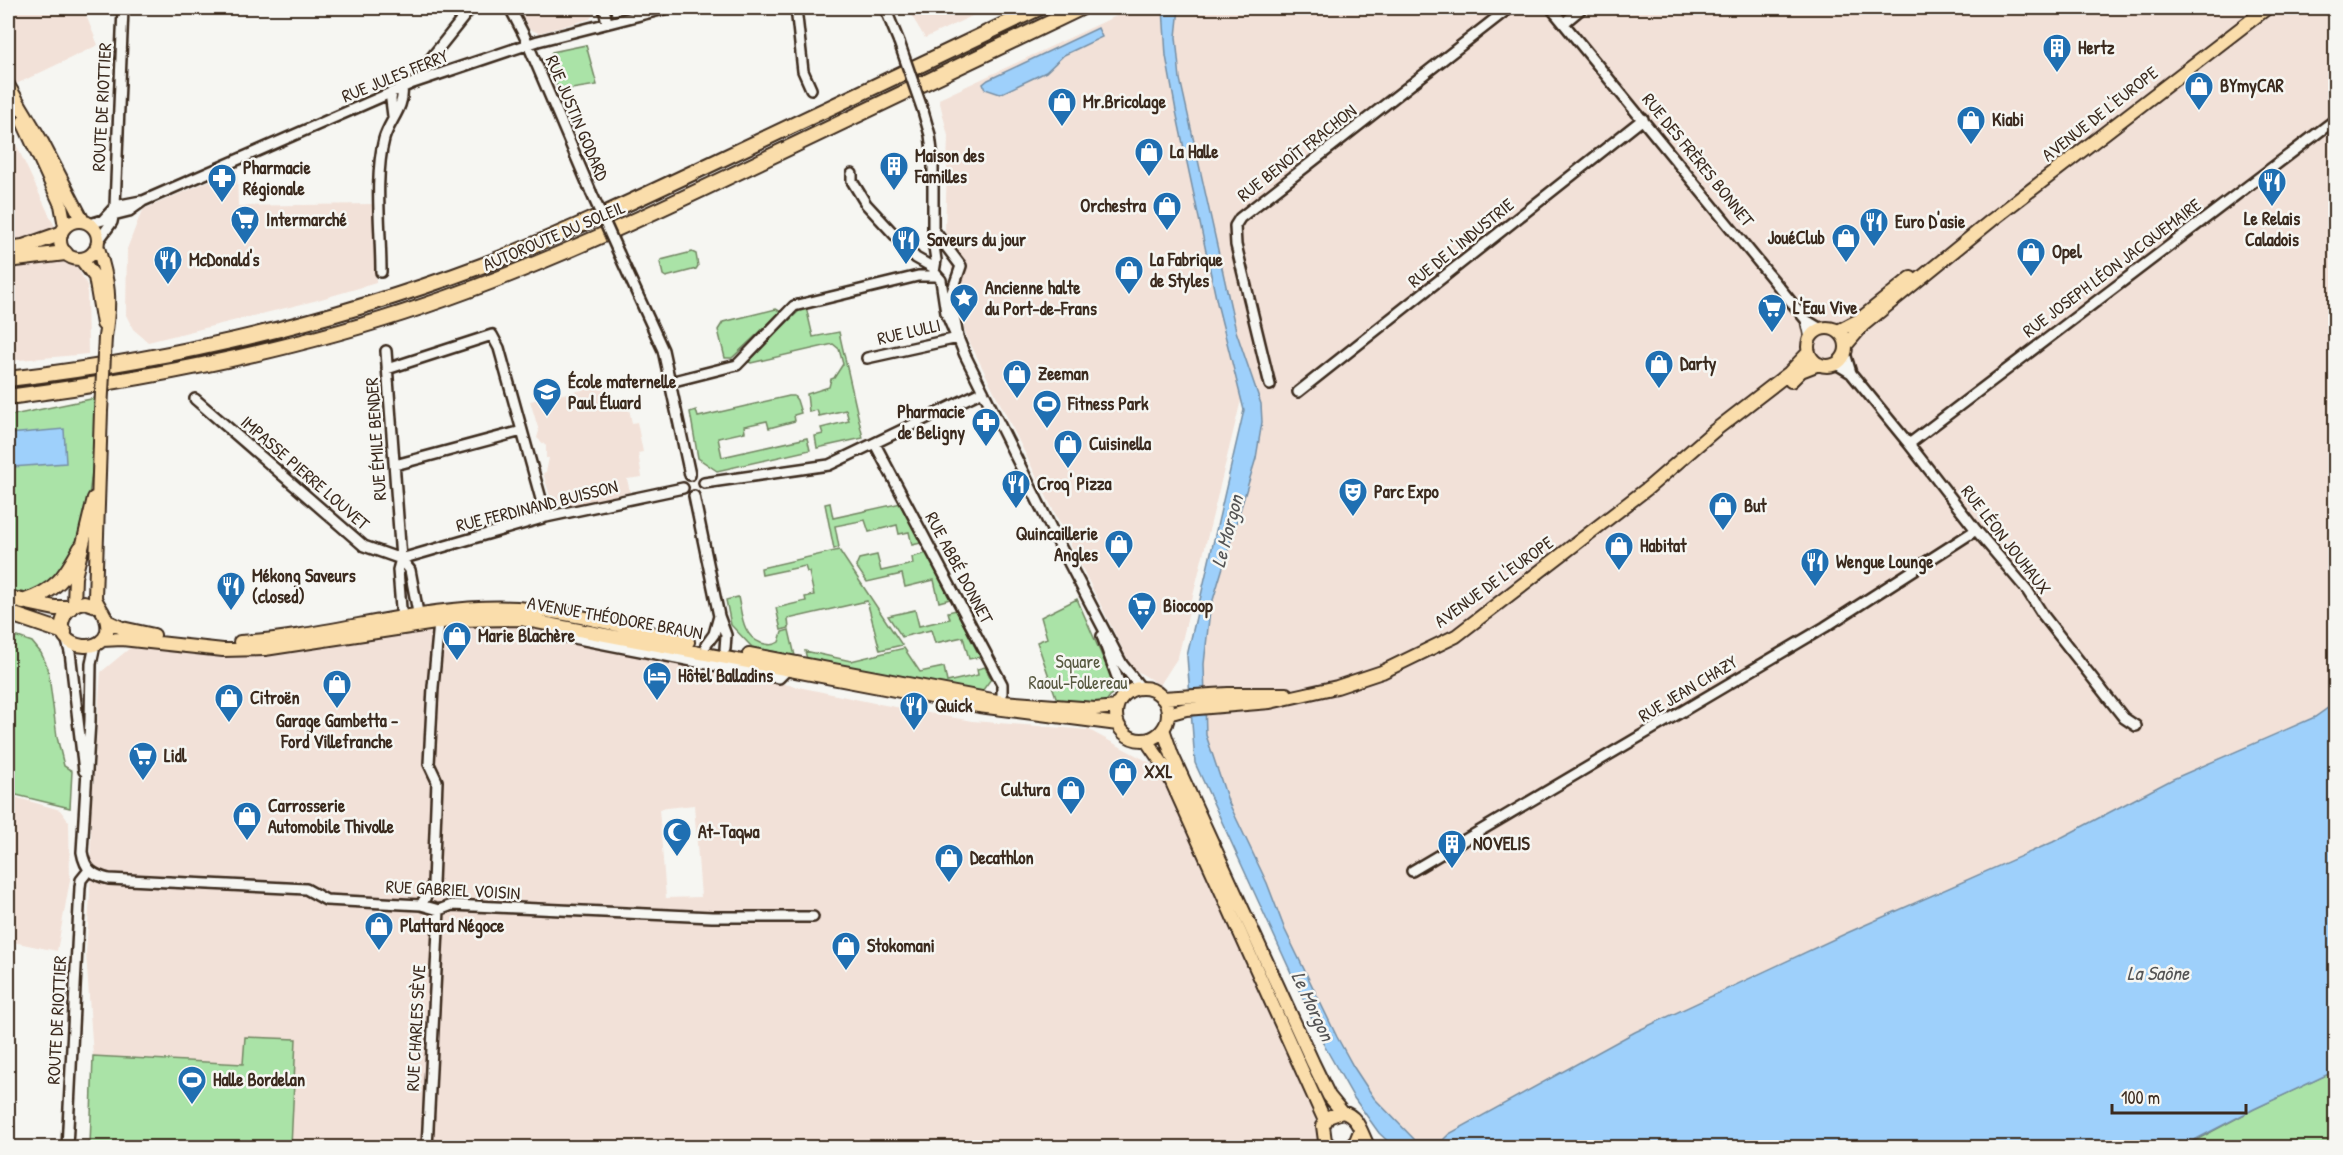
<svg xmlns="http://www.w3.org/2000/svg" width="2343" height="1155" font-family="'Patrick Hand',sans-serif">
	<rect width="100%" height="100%" fill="#f6f6f2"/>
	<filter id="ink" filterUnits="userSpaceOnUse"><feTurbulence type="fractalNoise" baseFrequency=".0167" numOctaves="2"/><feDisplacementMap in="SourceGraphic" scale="12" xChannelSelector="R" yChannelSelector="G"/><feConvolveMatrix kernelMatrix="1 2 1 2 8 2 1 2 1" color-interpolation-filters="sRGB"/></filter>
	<g filter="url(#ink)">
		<!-- built -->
		<path fill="#f2e1d8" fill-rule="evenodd" d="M8,8H83L98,45L8,88Z
			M519,8H593L594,13L590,19L539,33L529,29Z
			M907,8H989L925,38Z
			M1133,8H1163L1166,56L1176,111L1217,303L1242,396L1178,657L1160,685L1132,668L966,335L959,314L945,230L948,136L939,99Z
			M1179,8H2335V703L2315,717L2173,779L2053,842L1847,933L1635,1032L1450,1134L1443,1140H1416L1374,1098L1353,1066L1337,1037L1285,930L1267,883L1228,801L1206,735L1204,663L1210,610L1256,458L1262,422L1261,403L1236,331L1180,79L1176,37Z
			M8,127L52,221L87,285L88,354L8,361Z
			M237,169L238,206L374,204L376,283L314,301L148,342L133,329L126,315L127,249L139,218L144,209Z
			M610,384L613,401L627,399L632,423L637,422L643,452L638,453L642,477L627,479L630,492L563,507L551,500L543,473L546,472L549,458H546V446L537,438L539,431L530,401Z
			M455,622L543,625L566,643L686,663L874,703L972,721L1089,730L1158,767L1315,1116L1318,1143L1321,1147H291L243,1064L93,1056L86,953L90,896L91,816L101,672L130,648L209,653ZM694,805L701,897L666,898L659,809Z
			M8,795L60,810L69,822L70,880L57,951L8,941Z"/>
		<!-- green -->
		<path fill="#aae3a7" stroke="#728662" stroke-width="1.5" d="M586,45L597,85L559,91L547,60L552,52Z
			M692,252L696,254L698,266L696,269L666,277L663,275L660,262L661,260Z
			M806,307L813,337L839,332L863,438L817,448L815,436L823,434L821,428L849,421L846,410L819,416L817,410L809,412L807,394L829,387L831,379L834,378L843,364L839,349L833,344L751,363L747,361L800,310Z
			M776,309L781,312L732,358H725L718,330L723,322Z
			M789,396H794L797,400L801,413L794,415L795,421L769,428L767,421L744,426L745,432L718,438L722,457L807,438L810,450L717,471L698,458L690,412L696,410L698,417Z
			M96,398C93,456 96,604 8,592V416Z
			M830,503L833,518L901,503L921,543L912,545L909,532L899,534L897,525L869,532L865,520L835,526L839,547L834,549L825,504Z
			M839,550L902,645L880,650L867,601L788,619L789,628L781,630L776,608L806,601L805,597L814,595L809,572H807L805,566L762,575L761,568Z
			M927,553L950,599L939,602L934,580L905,587L902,574L867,582L856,566L859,559L877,555L881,571L913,564L912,557Z
			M738,597C742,614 742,636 761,643C768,645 773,646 779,642L782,632L789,630L795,656L752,647L731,625L726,600Z
			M1077,599L1116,688L1105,703L1057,700L1037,642L1047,638L1041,617Z
			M915,610L919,626L950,619L948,612L956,610L980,657L969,659L963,637L935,643L931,630L902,637L888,616Z
			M8,636L18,637L32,642L41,653L48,668L57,737L64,766L72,771L70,808L8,793Z
			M904,648L920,672L944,667L947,682L978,675L977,669L985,667L991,679L980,694L807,659L805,651L851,661Z
			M245,1037L296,1039L291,1147H90L93,1056L243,1064Z
			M2335,1071V1147L2181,1148L2254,1109Z"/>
		<!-- water -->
		<path fill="#9ed0fb" stroke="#768ea3" stroke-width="1.5" d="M1163,8H1179L1176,37L1180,79L1236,331L1261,404L1262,422L1256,458L1210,610L1204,664L1206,735L1228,801L1267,883L1285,930L1337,1037L1353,1066L1374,1098L1415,1140H1443L1449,1134L1635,1032L1847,933L2053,842L2173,779L2315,717L2335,703V1071L2254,1109L2181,1147L1395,1148L1379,1133L1354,1098L1325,1047L1195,763L1187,656L1244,410L1217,303L1176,111L1166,56Z
			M1098,28L1102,37L1064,55L1046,72L1000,94L985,89L983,84L988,80Z
			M64,429L66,463L12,467L9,434Z"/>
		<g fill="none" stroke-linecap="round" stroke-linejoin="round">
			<!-- minor casing -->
			<g stroke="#3b2a1e" stroke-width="14">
				<path id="minor" d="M510,8L524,35L591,192
					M604,8L607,23
					M796,8L803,71L811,89
					M885,8L899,42
					M1551,8L1806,320L1810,338
					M1564,23L1582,8
					M422,80L423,68L471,8
					M392,92L391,100L393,116
					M923,111L930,135L933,159V240L936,260L934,272L941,280L946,313L955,334
					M8,113L18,109
					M852,174V181L866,204L916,258L934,268
					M115,206L141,201
					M113,215L129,211L143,201L413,83L538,41L668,8
					M90,224L103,220L113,209
					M933,229L961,266L951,295L958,338L965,355L1057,540L1122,664L1141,688
					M98,241L112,222L115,206L123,8
					M619,254L663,350L690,475
					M381,272C381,232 374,177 384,139C389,121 405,107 402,88
					M1806,320L1821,329
					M386,351L401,559L398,570L402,621
					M1845,353L1851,373
					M867,358L958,338
					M1836,364L1851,373L1909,444L1976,530L2027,590L2043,615L2109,699L2124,718L2136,726
					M387,369L492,335L499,348L546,517
					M670,382L737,365L794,306L918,276H936
					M1270,385L1236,245L1235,226L1240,218L1509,8
					M1298,392L1643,119
					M195,399L364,546L401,559
					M875,444L1002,684V707
					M1909,444L2336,119
					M395,465L522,431
					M704,483L829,465L983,391
					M694,496L719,616L726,635L725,649
					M401,559L546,517L683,488
					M401,559L410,570L419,618
					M551,623L563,636L779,678L787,670
					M1102,636L1124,696
					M66,637L70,652L84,771
					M95,645L91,664L90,721L82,852C85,870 93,875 109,879L306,889L326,900L421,905L439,910L452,905L712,917H813
					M706,645L714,634L719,616
					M1412,871L1825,627L1976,530
					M421,905L433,884L437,781L429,764L433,687L439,623
					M67,1148L80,887L81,880L89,870
					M427,1148L439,910"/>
			</g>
			<!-- major casing -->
			<g stroke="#3b2a1e" stroke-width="16">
				<path id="major" d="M8,85L42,142L83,221
					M23,122L61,205L65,226
					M60 240a19 19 0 1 1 38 0a19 19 0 1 1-38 0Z
					M97,245C109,281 111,300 105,337
					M81,259L95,277L103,324
					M1808 347a19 19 0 1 1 38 0a19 19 0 1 1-38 0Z
					M1838,331L1859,320L1911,278
					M1846,345L1863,325L1992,220L2267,8
					M1791,381L1801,371L1819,364
					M74,605L75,577L94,498
					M99,607L84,602C75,604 69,607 65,615C46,652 118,659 106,619C104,612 98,606 95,598L101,411
					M107,621L122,628L154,635
					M102,640L122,639L223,650L265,649L455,620L521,619L979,706L1118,724
					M240,642C333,637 424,603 517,608C575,612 632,629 688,642
					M749,654L1003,702L1095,709L1117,707
					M1116 714a26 26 0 1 1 52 0a26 26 0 1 1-52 0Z
					M1162,698L1228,694H1286
					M1168,714L1186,709L1270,702L1337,687L1382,672L1456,636L1648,488L1714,431L1789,373L1809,352
					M1163,729L1172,755L1313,1063L1329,1096L1342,1112
					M1146,740L1166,769L1325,1121
					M1333,1148L1325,1141L1323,1126L1328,1117L1342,1112C1359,1116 1361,1134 1369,1148
					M1349,1148L1356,1141L1360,1131"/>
			</g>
			<!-- highway casing -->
			<g stroke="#3b2a1e" stroke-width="18">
				<path id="highway" d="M8,249L23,247L60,234
					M8,260L65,253
					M8,379C169,360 329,323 481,266C564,234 644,196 724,158C829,109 934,58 1039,8
					M8,397C149,379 289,352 424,306C538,267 645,217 753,165C863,113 972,60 1081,8
					M8,598L55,608H70
					M23,602C57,591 65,577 81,548
					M8,613L64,632"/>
			</g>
			<!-- minor -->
			<use href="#minor" stroke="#f6f6f2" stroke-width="9"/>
			<!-- major -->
			<use href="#major" stroke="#faddab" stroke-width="12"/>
			<!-- highway -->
			<use href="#highway" stroke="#faddab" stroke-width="14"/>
			<!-- minor-bridge casing -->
			<g stroke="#3b2a1e" stroke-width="14" stroke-linecap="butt">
				<path id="minor-bridge" d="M899,42L923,111
					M591,192L619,254"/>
			</g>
			<!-- major-bridge casing -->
			<g stroke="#3b2a1e" stroke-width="16" stroke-linecap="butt">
				<path id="major-bridge" d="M101,411L105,337"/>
			</g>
			<!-- minor-bridge -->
			<use href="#minor-bridge" stroke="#f6f6f2" stroke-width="9"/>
			<!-- major-bridge -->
			<use href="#major-bridge" stroke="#faddab" stroke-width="12"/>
		</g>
	</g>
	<!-- icons -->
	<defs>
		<g id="building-pin" transform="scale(1.5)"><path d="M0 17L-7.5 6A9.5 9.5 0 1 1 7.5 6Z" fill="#1f6fb2" stroke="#f6f6f2"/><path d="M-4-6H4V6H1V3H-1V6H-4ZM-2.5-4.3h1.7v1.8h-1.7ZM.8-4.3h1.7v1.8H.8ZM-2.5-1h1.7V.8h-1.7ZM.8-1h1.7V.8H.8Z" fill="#fff"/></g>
		<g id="shop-pin" transform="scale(1.5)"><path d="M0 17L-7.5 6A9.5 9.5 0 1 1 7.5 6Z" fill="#1f6fb2" stroke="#f6f6f2"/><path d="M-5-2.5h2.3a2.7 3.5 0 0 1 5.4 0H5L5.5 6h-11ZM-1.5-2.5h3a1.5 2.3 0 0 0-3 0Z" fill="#fff"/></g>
		<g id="pharmacy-pin" transform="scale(1.5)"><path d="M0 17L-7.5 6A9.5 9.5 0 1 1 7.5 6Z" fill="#1f6fb2" stroke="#f6f6f2"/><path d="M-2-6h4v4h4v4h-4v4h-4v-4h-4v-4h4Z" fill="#fff"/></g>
		<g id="restaurant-pin" transform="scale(1.5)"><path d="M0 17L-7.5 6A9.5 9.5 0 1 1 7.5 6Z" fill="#1f6fb2" stroke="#f6f6f2"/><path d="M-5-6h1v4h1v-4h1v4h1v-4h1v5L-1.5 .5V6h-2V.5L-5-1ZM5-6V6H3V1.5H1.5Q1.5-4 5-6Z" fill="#fff"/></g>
		<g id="supermarket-pin" transform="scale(1.5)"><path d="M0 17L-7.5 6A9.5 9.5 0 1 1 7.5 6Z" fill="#1f6fb2" stroke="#f6f6f2"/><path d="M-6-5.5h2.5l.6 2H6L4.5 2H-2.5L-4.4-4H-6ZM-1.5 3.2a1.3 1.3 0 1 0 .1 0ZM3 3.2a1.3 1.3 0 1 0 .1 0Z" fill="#fff"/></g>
		<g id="sight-pin" transform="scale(1.5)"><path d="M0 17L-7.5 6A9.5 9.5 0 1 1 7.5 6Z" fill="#1f6fb2" stroke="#f6f6f2"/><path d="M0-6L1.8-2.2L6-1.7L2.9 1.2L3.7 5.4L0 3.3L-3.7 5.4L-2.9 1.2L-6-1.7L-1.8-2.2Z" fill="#fff"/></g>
		<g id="school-pin" transform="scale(1.5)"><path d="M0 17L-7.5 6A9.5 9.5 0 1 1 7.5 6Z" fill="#1f6fb2" stroke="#f6f6f2"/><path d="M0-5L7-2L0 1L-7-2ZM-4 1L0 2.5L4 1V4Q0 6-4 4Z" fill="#fff"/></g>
		<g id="stadium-pin" transform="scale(1.5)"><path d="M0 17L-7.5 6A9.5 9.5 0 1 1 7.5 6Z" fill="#1f6fb2" stroke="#f6f6f2"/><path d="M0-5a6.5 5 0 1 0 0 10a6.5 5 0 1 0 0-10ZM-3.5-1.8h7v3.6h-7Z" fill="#fff"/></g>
		<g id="theatre-pin" transform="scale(1.5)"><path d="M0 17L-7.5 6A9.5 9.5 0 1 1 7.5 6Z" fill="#1f6fb2" stroke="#f6f6f2"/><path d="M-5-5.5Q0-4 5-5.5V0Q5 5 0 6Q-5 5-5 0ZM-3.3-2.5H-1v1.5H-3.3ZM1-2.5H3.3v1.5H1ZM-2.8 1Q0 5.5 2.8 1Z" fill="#fff"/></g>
		<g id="hotel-pin" transform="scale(1.5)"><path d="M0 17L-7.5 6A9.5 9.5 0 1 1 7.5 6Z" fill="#1f6fb2" stroke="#f6f6f2"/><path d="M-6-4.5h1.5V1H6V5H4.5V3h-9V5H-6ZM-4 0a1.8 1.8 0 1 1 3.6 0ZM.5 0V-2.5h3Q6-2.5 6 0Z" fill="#fff"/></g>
		<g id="mosque-pin" transform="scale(1.5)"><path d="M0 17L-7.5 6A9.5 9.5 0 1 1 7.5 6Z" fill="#1f6fb2" stroke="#f6f6f2"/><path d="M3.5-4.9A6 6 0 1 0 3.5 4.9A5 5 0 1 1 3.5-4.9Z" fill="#fff"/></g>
	</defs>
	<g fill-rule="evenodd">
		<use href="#building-pin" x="2057" y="48"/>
		<use href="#shop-pin" x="2199" y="86"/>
		<use href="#shop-pin" x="1062" y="102"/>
		<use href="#shop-pin" x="1971" y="120"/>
		<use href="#shop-pin" x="1149" y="152"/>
		<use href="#building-pin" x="894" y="166"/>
		<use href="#pharmacy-pin" x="222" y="178"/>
		<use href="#restaurant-pin" x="2272" y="182"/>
		<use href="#shop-pin" x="1167" y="206"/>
		<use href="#supermarket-pin" x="245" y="220"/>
		<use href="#restaurant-pin" x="1874" y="222"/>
		<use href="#shop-pin" x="1846" y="238"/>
		<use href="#restaurant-pin" x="906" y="240"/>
		<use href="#shop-pin" x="2031" y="252"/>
		<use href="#restaurant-pin" x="168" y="260"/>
		<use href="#shop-pin" x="1129" y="270"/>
		<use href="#sight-pin" x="964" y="298"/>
		<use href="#supermarket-pin" x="1772" y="308"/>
		<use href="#shop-pin" x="1659" y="364"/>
		<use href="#shop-pin" x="1017" y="374"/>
		<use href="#school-pin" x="547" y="392"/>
		<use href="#stadium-pin" x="1047" y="404"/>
		<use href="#pharmacy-pin" x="986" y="422"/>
		<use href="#shop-pin" x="1068" y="444"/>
		<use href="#restaurant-pin" x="1016" y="484"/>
		<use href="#theatre-pin" x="1353" y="492"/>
		<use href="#shop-pin" x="1723" y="506"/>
		<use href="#shop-pin" x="1119" y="544"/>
		<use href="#shop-pin" x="1619" y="546"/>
		<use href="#restaurant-pin" x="1815" y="562"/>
		<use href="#restaurant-pin" x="231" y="586"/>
		<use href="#supermarket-pin" x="1142" y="606"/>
		<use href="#shop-pin" x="457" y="636"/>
		<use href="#hotel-pin" x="657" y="676"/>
		<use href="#shop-pin" x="337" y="684"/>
		<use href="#shop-pin" x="229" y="698"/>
		<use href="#restaurant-pin" x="914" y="706"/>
		<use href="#supermarket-pin" x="143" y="756"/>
		<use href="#shop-pin" x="1123" y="772"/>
		<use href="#shop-pin" x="1071" y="790"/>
		<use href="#shop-pin" x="247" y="816"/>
		<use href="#mosque-pin" x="677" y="832"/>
		<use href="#building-pin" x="1452" y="844"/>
		<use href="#shop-pin" x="949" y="858"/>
		<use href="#shop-pin" x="379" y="926"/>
		<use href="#shop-pin" x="846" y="946"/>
		<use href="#stadium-pin" x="192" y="1080"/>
	</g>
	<g text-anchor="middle" stroke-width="5" stroke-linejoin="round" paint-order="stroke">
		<!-- poi labels -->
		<g font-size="18" font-weight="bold" fill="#3b2a1e" stroke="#f6f6f2" text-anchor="start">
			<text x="2078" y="54">Hertz</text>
			<text x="2220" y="92">BYmyCAR</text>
			<text x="1083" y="108">Mr.Bricolage</text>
			<text x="1992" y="126">Kiabi</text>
			<text x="1170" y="158">La Halle</text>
			<text x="915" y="162">Maison des<tspan x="915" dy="21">Familles</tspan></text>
			<text x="243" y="174">Pharmacie<tspan x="243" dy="21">Régionale</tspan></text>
			<text x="1146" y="212" text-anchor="end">Orchestra</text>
			<text x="2272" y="225" text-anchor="middle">Le Relais<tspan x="2272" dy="21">Caladois</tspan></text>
			<text x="266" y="226">Intermarché</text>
			<text x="1895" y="228">Euro D'asie</text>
			<text x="1825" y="244" text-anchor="end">JouéClub</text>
			<text x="927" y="246">Saveurs du jour</text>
			<text x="2052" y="258">Opel</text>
			<text x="189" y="266">McDonald's</text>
			<text x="1150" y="266">La Fabrique<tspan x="1150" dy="21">de Styles</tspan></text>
			<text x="985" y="294">Ancienne halte<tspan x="985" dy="21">du Port-de-Frans</tspan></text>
			<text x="1793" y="314">L'Eau Vive</text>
			<text x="1680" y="370">Darty</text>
			<text x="1038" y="380">Zeeman</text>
			<text x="568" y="388">École maternelle<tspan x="568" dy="21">Paul Éluard</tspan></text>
			<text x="1068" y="410">Fitness Park</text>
			<text x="965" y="418" text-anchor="end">Pharmacie<tspan x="965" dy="21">de Beligny</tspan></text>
			<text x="1089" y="450">Cuisinella</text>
			<text x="1037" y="490">Croq' Pizza</text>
			<text x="1374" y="498">Parc Expo</text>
			<text x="1744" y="512">But</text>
			<text x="1098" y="540" text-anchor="end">Quincaillerie<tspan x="1098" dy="21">Angles</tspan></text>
			<text x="1640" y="552">Habitat</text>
			<text x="1836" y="568">Wengue Lounge</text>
			<text x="252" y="582">Mékong Saveurs<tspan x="252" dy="21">(closed)</tspan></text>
			<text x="1163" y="612">Biocoop</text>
			<text x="478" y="642">Marie Blachère</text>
			<text x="678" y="682">Hôtel Balladins</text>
			<text x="250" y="704">Citroën</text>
			<text x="935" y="712">Quick</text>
			<text x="337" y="727" text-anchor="middle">Garage Gambetta -<tspan x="337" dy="21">Ford Villefranche</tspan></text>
			<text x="164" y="762">Lidl</text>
			<text x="1144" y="778">XXL</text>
			<text x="1050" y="796" text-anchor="end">Cultura</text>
			<text x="268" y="812">Carrosserie<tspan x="268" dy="21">Automobile Thivolle</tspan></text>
			<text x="698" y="838">At-Taqwa</text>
			<text x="1473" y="850">NOVELIS</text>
			<text x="970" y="864">Decathlon</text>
			<text x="400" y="932">Plattard Négoce</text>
			<text x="867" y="952">Stokomani</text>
			<text x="213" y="1086">Halle Bordelan</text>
		</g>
		<!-- street labels -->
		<g font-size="18" fill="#3b2a1e" stroke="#f6f6f2">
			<text transform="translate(395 76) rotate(-22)" y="6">RUE JULES FERRY</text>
			<text transform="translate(102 107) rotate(-87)" y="6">ROUTE DE RIOTTIER</text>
			<text transform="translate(2100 114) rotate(-38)" y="6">AVENUE DE L'EUROPE</text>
			<text transform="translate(577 118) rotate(67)" y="6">RUE JUSTIN GODARD</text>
			<text transform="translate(1297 153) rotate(-38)" y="6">RUE BENOÎT FRACHON</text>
			<text transform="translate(1698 160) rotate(51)" y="6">RUE DES FRÈRES BONNET</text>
			<text transform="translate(554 236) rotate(-23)" y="6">AUTOROUTE DU SOLEIL</text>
			<text transform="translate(1461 243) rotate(-39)" y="6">RUE DE L'INDUSTRIE</text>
			<text transform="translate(2112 268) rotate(-37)" y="6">RUE JOSEPH LÉON JACQUEMAIRE</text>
			<text transform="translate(909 332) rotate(-13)" y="6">RUE LULLI</text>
			<text transform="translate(376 439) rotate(-94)" y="6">RUE ÉMILE BENDER</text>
			<text transform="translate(305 473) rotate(41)" y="6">IMPASSE PIERRE LOUVET</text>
			<text transform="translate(537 506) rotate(-14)" y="6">RUE FERDINAND BUISSON</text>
			<text transform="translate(2006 540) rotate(52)" y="6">RUE LÉON JOUHAUX</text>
			<text transform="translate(959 568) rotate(62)" y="6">RUE ABBÉ DONNET</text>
			<text transform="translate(1494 582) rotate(-36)" y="6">AVENUE DE L'EUROPE</text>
			<text transform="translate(615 618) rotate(10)" y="6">AVENUE THÉODORE BRAUN</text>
			<text transform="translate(1688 689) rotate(-31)" y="6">RUE JEAN CHAZY</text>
			<text transform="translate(453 890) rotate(3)" y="6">RUE GABRIEL VOISIN</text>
			<text transform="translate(57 1020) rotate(-87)" y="6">ROUTE DE RIOTTIER</text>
			<text transform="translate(416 1028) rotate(-87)" y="6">RUE CHARLES SÈVE</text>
		</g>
		<!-- park labels -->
		<g font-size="18" fill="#575840" stroke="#f6f6f2">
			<text x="1078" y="668">Square<tspan x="1078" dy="21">Raoul-Follereau</tspan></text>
		</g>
		<!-- water labels -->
		<g font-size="20" font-style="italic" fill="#545455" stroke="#f6f6f2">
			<text transform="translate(1227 531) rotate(-75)" y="7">Le Morgon</text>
			<text x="2158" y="980">La Saône</text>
			<text transform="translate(1313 1006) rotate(65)" y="7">Le Morgon</text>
		</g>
	</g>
	<!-- margin -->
	<rect width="2343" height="1155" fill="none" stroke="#f6f6f2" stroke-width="30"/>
	<rect x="15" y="15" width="2313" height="1125" fill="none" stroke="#3b2a1e" stroke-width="2" filter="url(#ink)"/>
	<!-- scale -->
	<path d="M2112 1104v9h134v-9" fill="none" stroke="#3b2a1e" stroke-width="3"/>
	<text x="2121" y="1104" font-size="18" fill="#3b2a1e" stroke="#f6f6f2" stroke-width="4.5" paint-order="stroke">100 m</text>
</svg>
